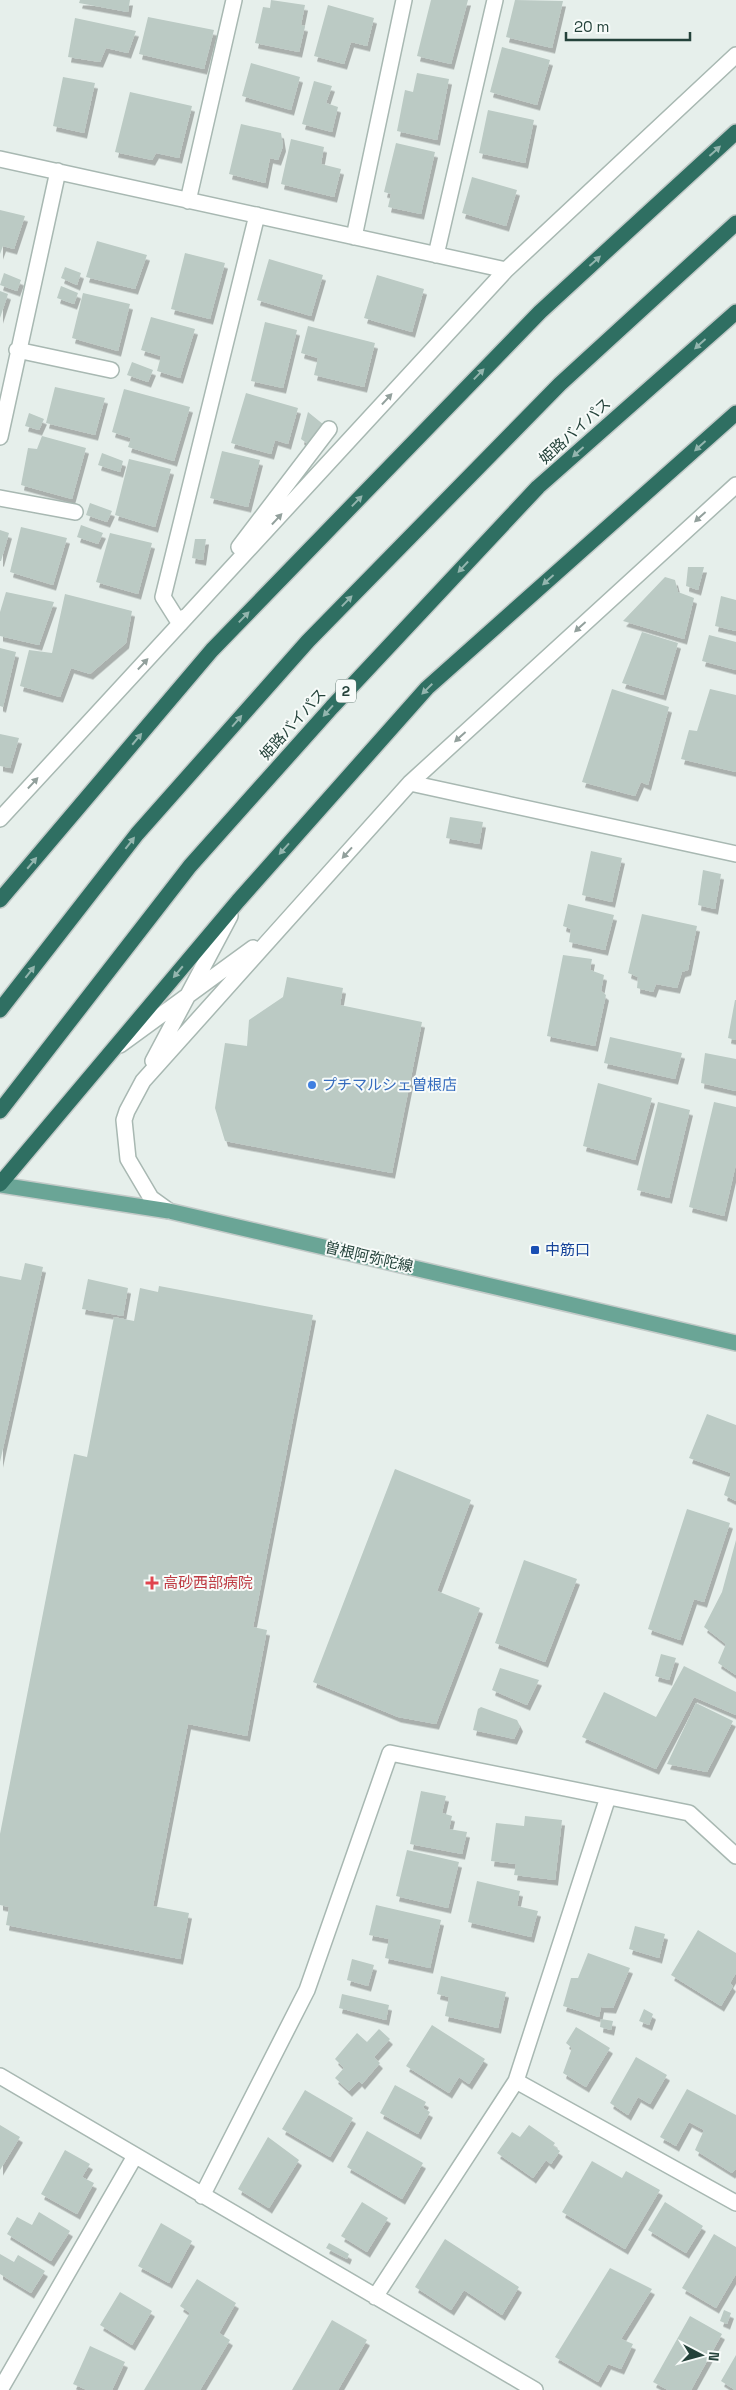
<svg xmlns="http://www.w3.org/2000/svg" width="736" height="2390" font-family="'Space Grotesk','Noto Sans JP',sans-serif">
	<defs>
		<filter id="shadow"><feDropShadow dx="3" dy="5.5" stdDeviation="0" flood-color="#0004"/></filter>
	</defs>
	<rect width="100%" height="100%" fill="#e6efeb"/>
	<!-- building -->
	<path fill="#bbcac4" filter="url(#shadow)" d="M80,0H130L128,12L79,3Z
		M271,0L305,5L301,25L305,26L299,52L255,43L263,7L270,8Z
		M431,0H468L451,64L417,56Z
		M515,0L563,1L552,48L506,37Z
		M328,5L374,18L367,46L351,42L344,64L314,56Z
		M148,17L214,30L204,69L139,54Z
		M75,18L136,31L128,53L106,48L100,62L68,57Z
		M502,47L550,60L537,105L490,92Z
		M251,63L300,77L291,110L242,96Z
		M417,73L449,79L437,140L397,131L405,90L413,92Z
		M63,77L95,83L84,133L53,126Z
		M314,81L332,86L326,103L338,107L332,132L302,124Z
		M130,92L192,106L179,158L156,153L152,160L115,152Z
		M488,110L534,120L525,163L479,153Z
		M241,124L281,133L283,146L278,160L270,158L265,183L229,174Z
		M291,139L324,147L321,164L341,169L334,197L281,184Z
		M396,143L435,152L421,214L388,207L391,194L384,192Z
		M472,177L517,190L506,226L462,213Z
		M0,210L25,216L14,249L3,246L0,254Z
		M97,241L147,255L135,289L86,277Z
		M185,253L225,263L210,319L171,309Z
		M269,259L323,275L311,316L257,300Z
		M65,267L81,273L77,285L61,278Z
		M4,273L21,280L17,291L0,285Z
		M377,275L424,289L412,332L364,318Z
		M61,286L78,293L74,304L57,298Z
		M0,291L8,294L0,318Z
		M83,293L130,304L118,351L72,338Z
		M151,317L195,329L180,378L157,371L161,356L141,350Z
		M265,322L297,330L283,388L251,381Z
		M308,326L375,343L364,387L314,375L318,358L301,353Z
		M132,362L153,370L148,382L127,375Z
		M55,387L105,398L95,435L46,423Z
		M124,389L190,407L174,461L128,447L131,438L112,432Z
		M246,393L298,408L288,444L275,440L271,454L231,443Z
		M308,412L329,429L312,447L301,439Z
		M29,413L44,419L39,430L25,426Z
		M42,436L86,448L72,499L21,485L28,448L37,449Z
		M222,451L260,460L248,507L210,498Z
		M102,453L123,461L120,472L98,465Z
		M129,459L171,469L155,527L115,515Z
		M90,503L112,511L107,522L86,515Z
		M81,525L103,533L98,544L77,537Z
		M21,527L67,538L53,585L10,572Z
		M0,530L9,533L1,561H0Z
		M110,533L152,543L138,594L96,582Z
		M195,539H206L203,560L192,558Z
		M688,567H704L698,590L686,586Z
		M665,577L675,580L678,592L694,598L684,639L623,621Z
		M6,592L54,602L39,645L0,636V612Z
		M65,594L132,611L126,643L90,674L71,668L60,697L20,686L29,650L52,653Z
		M721,596L736,600V631L715,626Z
		M642,632L678,643L663,695L622,683Z
		M709,635L736,642V670L702,661Z
		M0,648L16,652L3,707L0,706Z
		M612,689L669,707L648,785L641,782L635,796L582,782Z
		M710,689L736,695V772L681,759L689,730L697,731Z
		M0,734L19,738L10,768L0,766Z
		M450,817L483,822L479,844L446,838Z
		M591,851L622,858L612,902L582,895Z
		M703,870L721,874L715,909L698,905Z
		M568,904L614,915L605,950L569,942L571,929L563,926Z
		M642,914L697,926L688,970L682,972L677,988L656,984L653,992L637,988L638,977L628,973Z
		M563,955L592,959L590,970L604,975L601,991L606,995L595,1046L547,1036Z
		M287,977L343,988L340,1005L422,1022L392,1173L225,1141L215,1108L225,1043L247,1046L249,1020L283,997Z
		M735,1000H736V1040L728,1038Z
		M610,1037L682,1053L675,1079L604,1063Z
		M705,1053L736,1059V1091L701,1083Z
		M598,1083L652,1098L635,1160L583,1146Z
		M658,1102L690,1110L669,1198L637,1190Z
		M714,1102L736,1107V1164L724,1216L689,1207Z
		M25,1263L43,1267L0,1462V1276L21,1280Z
		M88,1279L128,1288L123,1316L82,1309Z
		M159,1286L313,1315L253,1627L267,1630L247,1736L188,1724L153,1906L189,1913L180,1959L6,1925L9,1907L0,1905V1834L74,1454L87,1457L114,1317L134,1321L140,1288L158,1292Z
		M707,1414L736,1425V1501L724,1495L731,1473L689,1458Z
		M395,1469L471,1500L437,1591L480,1608L436,1724L398,1717L313,1682Z
		M687,1509L730,1523L704,1602L694,1599L680,1640L648,1629Z
		M736,1540V1675L718,1663L726,1644L704,1627L722,1592Z
		M524,1560L577,1579L545,1662L495,1643Z
		M661,1654L676,1658L669,1680L655,1676Z
		M684,1666L736,1692V1715L694,1697L656,1769L582,1737L604,1692L656,1717Z
		M500,1668L539,1680L527,1705L492,1690Z
		M696,1703L733,1721L707,1772L667,1764Z
		M481,1707L517,1720L520,1726L514,1739L473,1730L478,1709Z
		M421,1791L446,1796L442,1813L452,1816L449,1829L467,1832L462,1854L410,1844Z
		M525,1816L562,1820L555,1880L514,1875L516,1864L491,1861L496,1823L524,1826Z
		M407,1850L459,1862L448,1908L396,1896Z
		M477,1881L520,1891L517,1906L538,1911L531,1937L468,1922Z
		M376,1905L441,1920L430,1968L385,1958L389,1939L369,1935Z
		M635,1926L665,1934L659,1958L629,1949Z
		M698,1930L736,1953V1973L730,1983L733,1986L721,2006L671,1975Z
		M588,1953L630,1968L613,2008L601,2007L599,2017L563,2006L571,1978H578Z
		M352,1959L374,1965L368,1986L347,1980Z
		M441,1976L506,1992L498,2028L445,2016L449,1997L437,1994Z
		M342,1994L389,2005L386,2020L339,2008Z
		M644,2009L653,2014L649,2025L639,2021Z
		M601,2019L613,2021L611,2030L600,2027Z
		M432,2025L485,2059L469,2084L459,2077L449,2093L406,2066Z
		M576,2027L610,2048L586,2087L563,2073L572,2048L566,2043Z
		M379,2029L390,2039L374,2057L380,2063L362,2084L359,2081L349,2091L335,2078L344,2068L335,2059L357,2033L367,2042Z
		M636,2057L667,2075L650,2104L638,2097L628,2115L610,2103Z
		M395,2085L426,2102L423,2108L430,2112L418,2134L380,2113Z
		M687,2089L736,2115V2169L732,2173L695,2150L704,2130L689,2122L676,2146L660,2137Z
		M305,2090L353,2118L330,2157L282,2129Z
		M0,2125L20,2137L0,2170Z
		M529,2125L555,2143L553,2146L560,2151L551,2164L546,2160L533,2178L497,2153L512,2132L520,2137Z
		M367,2131L423,2163L402,2199L347,2167Z
		M268,2137L299,2160L269,2208L238,2189Z
		M65,2150L90,2164L82,2177L94,2183L77,2214L41,2194Z
		M592,2161L622,2178L626,2171L660,2190L625,2249L562,2212Z
		M362,2202L388,2218L367,2252L341,2236Z
		M665,2202L703,2226L686,2253L648,2230Z
		M39,2212L70,2231L51,2261L7,2234L17,2217L32,2225Z
		M161,2223L192,2241L169,2283L138,2266Z
		M714,2234L736,2247V2274L716,2308L682,2288Z
		M445,2239L519,2287L502,2315L464,2290L451,2310L415,2287Z
		M329,2243L349,2254L347,2259L326,2248Z
		M0,2254L14,2262L18,2255L45,2271L31,2293L0,2274Z
		M610,2268L652,2289L621,2339L633,2344L621,2369L608,2364L598,2382L555,2357Z
		M197,2279L236,2303L219,2333L230,2340L200,2390H144L190,2313L180,2306Z
		M120,2292L152,2311L132,2345L100,2325Z
		M724,2310L731,2313L727,2324L720,2321Z
		M690,2316L722,2334L691,2390H668L653,2382Z
		M332,2320L367,2340L338,2390H292Z
		M90,2346L125,2362L112,2390H87L73,2384Z
		M736,2355V2390H735L721,2381Z"/>
	<g fill="none" stroke-linecap="round" stroke-linejoin="round">
		<!-- minor casing -->
		<g stroke="#a8b8b2" stroke-width="18">
			<path id="minor" d="M0,159L506,270
				M188,201L234,0
				M354,237L404,0
				M436,255L495,0
				M17,350L111,370
				M0,437L58,171
				M0,498L75,512
				M239,547L329,429
				M185,617L180,624L163,597L257,215
				M410,783L736,854
				M0,819L506,270L736,55
				M120,1045L253,948
				M153,1061L230,916
				M169,1211L151,1198L128,1159L124,1120L127,1111L143,1081L410,783L736,485
				M0,2076L535,2390
				M516,2081L736,2203
				M202,2196L307,1990L390,1753L689,1813L736,1856
				M375,2297L516,2081L608,1797
				M0,2390L135,2156"/>
		</g>
		<!-- major casing -->
		<g stroke="#c2cac8" stroke-width="18">
			<path id="major" d="M0,1185L169,1211L736,1343"/>
		</g>
		<!-- highway casing -->
		<g stroke="#c2cac8" stroke-width="18">
			<path id="highway" d="M0,900L212,650L540,312L736,132
				M0,1010L137,834L308,641L560,384L736,223
				M0,1111L190,866L332,707L538,487L736,312
				M0,1184L238,901L427,688L736,413"/>
		</g>
		<!-- minor -->
		<use href="#minor" stroke="#fff" stroke-width="15"/>
		<!-- major -->
		<use href="#major" stroke="#6aa596" stroke-width="15"/>
		<!-- highway -->
		<use href="#highway" stroke="#2f6f62" stroke-width="15"/>
	</g>
	<!-- one-way arrows -->
	<defs><path id="oneway-solid" d="M-6-.8H1V-3.2L6.5 0L1 3.2V.8H-6Z" transform="scale(1.25)"/></defs>
	<g fill="#93b5ae">
		<use href="#oneway-solid" transform="translate(715 151) rotate(-42)"/>
		<use href="#oneway-solid" transform="translate(595 261) rotate(-42)"/>
		<use href="#oneway-solid" transform="translate(700 344) rotate(138)"/>
		<use href="#oneway-solid" transform="translate(479 374) rotate(-46)"/>
		<use href="#oneway-solid" transform="translate(700 446) rotate(138)"/>
		<use href="#oneway-solid" transform="translate(578 452) rotate(138)"/>
		<use href="#oneway-solid" transform="translate(357 501) rotate(-46)"/>
		<use href="#oneway-solid" transform="translate(463 567) rotate(133)"/>
		<use href="#oneway-solid" transform="translate(548 580) rotate(138)"/>
		<use href="#oneway-solid" transform="translate(347 601) rotate(-46)"/>
		<use href="#oneway-solid" transform="translate(244 617) rotate(-46)"/>
		<use href="#oneway-solid" transform="translate(427 689) rotate(135)"/>
		<use href="#oneway-solid" transform="translate(328 711) rotate(132)"/>
		<use href="#oneway-solid" transform="translate(237 721) rotate(-49)"/>
		<use href="#oneway-solid" transform="translate(137 739) rotate(-50)"/>
		<use href="#oneway-solid" transform="translate(130 843) rotate(-52)"/>
		<use href="#oneway-solid" transform="translate(284 849) rotate(132)"/>
		<use href="#oneway-solid" transform="translate(32 863) rotate(-50)"/>
		<use href="#oneway-solid" transform="translate(30 972) rotate(-52)"/>
		<use href="#oneway-solid" transform="translate(178 972) rotate(130)"/>
	</g>
	<g fill="#92a09c">
		<use href="#oneway-solid" transform="translate(387 399) rotate(-47)"/>
		<use href="#oneway-solid" transform="translate(700 517) rotate(138)"/>
		<use href="#oneway-solid" transform="translate(277 519) rotate(-47)"/>
		<use href="#oneway-solid" transform="translate(580 627) rotate(138)"/>
		<use href="#oneway-solid" transform="translate(143 664) rotate(-47)"/>
		<use href="#oneway-solid" transform="translate(460 737) rotate(138)"/>
		<use href="#oneway-solid" transform="translate(33 783) rotate(-47)"/>
		<use href="#oneway-solid" transform="translate(347 853) rotate(132)"/>
	</g>
	<!-- markers -->
	<circle fill="#3f7fe0" stroke="#f7fbf9" stroke-width="2" cx="312" cy="1085" r="5"/>
	<rect fill="#1a4fb4" stroke="#f7fbf9" stroke-width="2" x="530" y="1245" width="10" height="10" rx="2.5"/>
	<path fill="#e0444e" stroke="#f7fbf9" stroke-width="2" d="M149.5 1575.5h5v5h5v5h-5v5h-5v-5h-5v-5h5z"/>
	<g text-anchor="middle" stroke-width="4" stroke-linejoin="round" paint-order="stroke">
		<!-- shield labels -->
		<rect fill="#f7fbf9" stroke="#637a73" stroke-width="1" x="336" y="679.5" width="20" height="23" rx="4"/>
		<g font-size="14" font-weight="bold" fill="#24423a">
			<text x="346" y="696">2</text>
		</g>
		<!-- street labels -->
		<g font-size="15" fill="#24423a" stroke="#f7fbf9">
			<text transform="translate(575 431) rotate(-42)" y="5">姫路バイパス</text>
			<text transform="translate(293 724) rotate(-48)" y="5">姫路バイパス</text>
			<text transform="translate(369 1257) rotate(13)" y="5">曽根阿弥陀線</text>
		</g>
		<!-- shop labels -->
		<g font-size="15" fill="#366cbe" stroke="#f7fbf9" text-anchor="start">
			<text x="322" y="1090">プチマルシェ曽根店</text>
		</g>
		<!-- transit labels -->
		<g font-size="15" fill="#164399" stroke="#f7fbf9" text-anchor="start">
			<text x="545" y="1255">中筋口</text>
		</g>
		<!-- health labels -->
		<g font-size="15" fill="#be3a42" stroke="#f7fbf9" text-anchor="start">
			<text x="163" y="1588">高砂西部病院</text>
		</g>
	</g>
	<!-- north arrow -->
	<g transform="translate(701 2355) rotate(96)" stroke="#f7fbf9" stroke-width="4" paint-order="stroke">
	<path d="M0-4L9 19L0 12L-9 19Z" fill="#24423a"/>
	<text y="-8" font-size="14" font-weight="bold" text-anchor="middle" fill="#24423a">N</text>
	</g>
	<!-- scale -->
	<path d="M566 32v8h124v-8" fill="none" stroke="#24423a" stroke-width="2.5"/>
	<text x="574" y="32" font-size="15" fill="#24423a" stroke="#f7fbf9" stroke-width="4" paint-order="stroke">20 m</text>
</svg>
